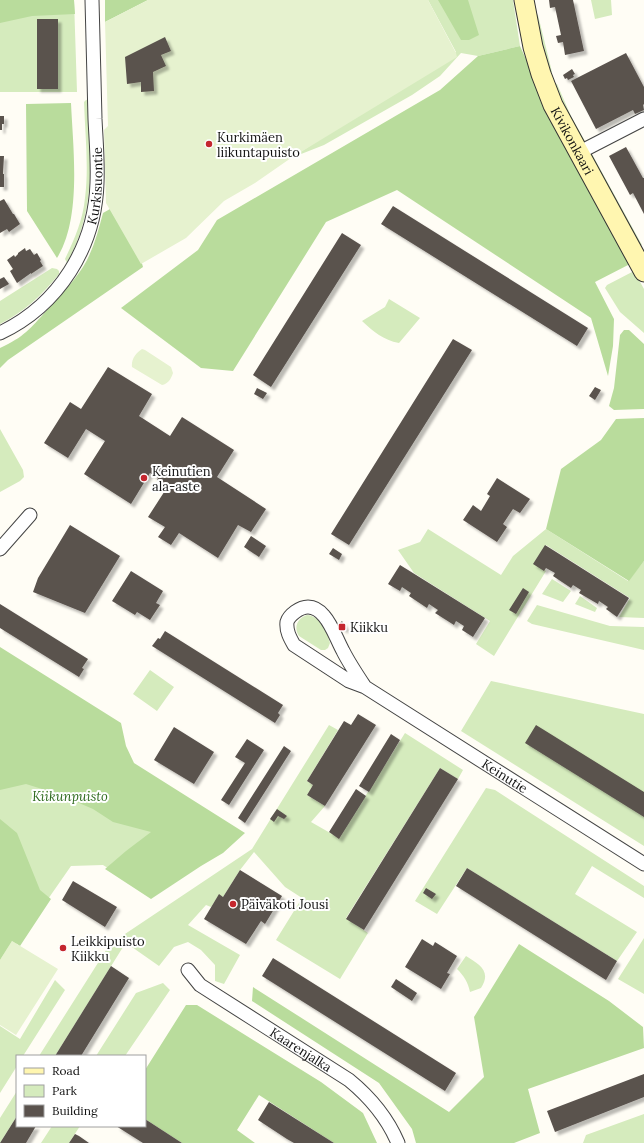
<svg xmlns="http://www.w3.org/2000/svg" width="644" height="1143" font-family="Lora,serif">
	<defs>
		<filter id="shadow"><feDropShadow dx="3.5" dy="3.5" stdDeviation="1" flood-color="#0004"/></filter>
	</defs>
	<rect width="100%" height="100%" fill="#fffdf5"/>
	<!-- green -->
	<path fill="#d5ebbd" d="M0,0H74L77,92H0Z
		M428,0H513L520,46L478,56L461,53L440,76L412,95L324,145L291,158L456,52Z
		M591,0H611L612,15L595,19Z
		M535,13L538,15L552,72L548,74Z
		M555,83L557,84L571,116L586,143H583L552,84Z
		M89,99C90,160 97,208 67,263L65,259C74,240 83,220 85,198C89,167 85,133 84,102L86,100Z
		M592,154L642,245L638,247L591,157Z
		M52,268L57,269L59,271V274C42,295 24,312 0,324V301Z
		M634,271L644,289V333L620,312L605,288L607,285Z
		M389,299L420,318L399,343C383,340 374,332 362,321L385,307Z
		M0,429L23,470L24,477L20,481L0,492Z
		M428,529L501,575L513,556L546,529L628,581L644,561V618L619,617L630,598L546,545L534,563L546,571L494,656L476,644L490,621L414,573L398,550L420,542Z
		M552,579L571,591L563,602L542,594Z
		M580,596L597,608L595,612L575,604Z
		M537,605L610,626L644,627V650L532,624L527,621Z
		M307,615C320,616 327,631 330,643L328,648L325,650H321L299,636C293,627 298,618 307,615Z
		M0,650L132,765L242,833L152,896L103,865L71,866L23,935L0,963V911L3,906L0,902Z
		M150,670L174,687L157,711L133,694Z
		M491,681L644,714V846L461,731Z
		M329,725L338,730L307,781L313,785L307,795L325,806L311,822L339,838L405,733L463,770L458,779L440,768L346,918L368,933L340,979L276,940L302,898L285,887L254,852L240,870L223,897L219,895L211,907L206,905L188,925L240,955L224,984L215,981V965L201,950L188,942L174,947L159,966L119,938L252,849Z
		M486,788L495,790L644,886V898L592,866L575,894L637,932L617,961L467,868L437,914L415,901Z
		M644,938V994L618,979Z
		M112,944H117L123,947L55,1056H39L108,947Z
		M466,956C479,964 492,971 481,988L470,992C468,982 464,976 457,969Z
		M55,980L65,990L23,1056H17V1066L0,1093V1026L20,1039Z
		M163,983L170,990L125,1056H96L136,993Z
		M17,1091V1116L0,1143V1118Z
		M644,1114V1143H583L586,1135Z
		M52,1126H80L69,1143H41Z"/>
	<!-- forest -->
	<path fill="#b9dc9c" d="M0,0H74L75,14L32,16L0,23Z
		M105,0H148L105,22Z
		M438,0H468L479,35L469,40H461Z
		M520,46L548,108L630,264L595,282L614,319L613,346L608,376L591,318L397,190L326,222L233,371L201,368L121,308L198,250L217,220L440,90L478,56Z
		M71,103C73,149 82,218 57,258L27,211L26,104Z
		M110,209L141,260L143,267L8,360L0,368V348C24,337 30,329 47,310C59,296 73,283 83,267C93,251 98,232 103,213Z
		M624,330H629L644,344V409L614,410L609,406L614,388L620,335Z
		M644,418V561L629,581L546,529L561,469L601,440L616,419Z
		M0,647L121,723L126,746L134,763L245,833L223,853L201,866L151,899L105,869L126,851L151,832L113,822L93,809L58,794L26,784L0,790Z
		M0,819L17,833L40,890L51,899L20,946L12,941L0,960Z
		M519,944L609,1001L643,1027L644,1048L528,1089L540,1133L514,1143H416L412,1129L379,1083L252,1001L253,987L449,1112L484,1077L474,1017Z
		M186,1005H197L321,1082L363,1113L377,1143H334L259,1095L237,1130L255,1143H182L145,1119V1070Z"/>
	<!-- pitch -->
	<path fill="#e6f2cf" d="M148,0H428L456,53L457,57L291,158L255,183L224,201L186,238L141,264L106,203L104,130L108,126L105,22Z
		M142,349L145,350L171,367L173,373C171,379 168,384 162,385L132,367C131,359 136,353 142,349Z
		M12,941L58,969L16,1035L0,1025V960Z"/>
	<!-- building -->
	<path fill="#5a524d" filter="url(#shadow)" d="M549,0H573L584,51L565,55L563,42L558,43L556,36L561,35L555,7L550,8Z
		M37,19H58V89H37Z
		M165,37L171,51L161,55L166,66L153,72L154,91L141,92V82L127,84L125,57Z
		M626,53L644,87V104L643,105L644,110L635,114L633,110L596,129L571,81Z
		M572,69L575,74L573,75L574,77L568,80L567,78L565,79L563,75Z
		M0,116H4V124H2V130H0Z
		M626,147L643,178H644V214L633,193L630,195L609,156Z
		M0,156H4L3,174H4V187H0Z
		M4,199L13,214H14L20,224L9,232L7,229L0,233V201Z
		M393,206L588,328L577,346L381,224Z
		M342,233L361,245L271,387L253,375Z
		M25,248L26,251L30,249L34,255L37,253L41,260L40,261L43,266L31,274V273L17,283L10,271L13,269L7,260L14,255L15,257L18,254V253Z
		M4,277L9,284L0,289V279Z
		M453,339L472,350L349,545L331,534Z
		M108,367L152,394L139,416L170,436L182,417L234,450L217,477L266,509L251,532L238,525L218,558L179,533L171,545L158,537L165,527L148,517L168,486L157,480L158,478L150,473L131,504L84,474L105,441L86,429L68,458L44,443L70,402L81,409Z
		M595,387L601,390L595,400L589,396Z
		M257,388L267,393L263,399L254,394Z
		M497,478L530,499L520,513L513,509L503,524L507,527L497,542L463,520L473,505L481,511L490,496L487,494Z
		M70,525L120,556L85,613L33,592L38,578Z
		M251,536L266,546L259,557L244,547Z
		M545,545L629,598L617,617L606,609L608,607L599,601L598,604L579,593L581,590L573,585L571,588L553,576L555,573L546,568L544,571L533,564Z
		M333,548L342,554L339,560L329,554Z
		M400,565L485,618L473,637L462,630L464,626L456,621L454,625L435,613L438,610L429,604L427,608L409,596L411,593L402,587L400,591L388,584Z
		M131,571L163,591L156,603L160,605L150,620L137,612L135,615L112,601Z
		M523,588L529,592L516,614L509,610Z
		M0,604L88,659L82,668L84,669L79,677L0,628Z
		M342,621L346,628L343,630L340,623Z
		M165,631L283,705L278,713L280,715L275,723L152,646L158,638L160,639Z
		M358,714L376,725L325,806L307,795L313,785L307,781L344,721L351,725Z
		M536,725L644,792V817L525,743Z
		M174,727L214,752L194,784L154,760Z
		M391,734L400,740L369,792L359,786Z
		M247,739L264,750L229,805L221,800L245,763L235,757Z
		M284,746L291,751L245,823L238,818Z
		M440,768L458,779L364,930L346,919Z
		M356,789L366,796L339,839L329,832Z
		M277,809L287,816L284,819L278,816L274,822L270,819Z
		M467,868L617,961L606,980L456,886Z
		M240,870L282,896L265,924L261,921L246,944L204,919L219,894L223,897Z
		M73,881L117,907L105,927L62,900Z
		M426,888L436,894L432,899L423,893Z
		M422,939L433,946L435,942L457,956L447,973L450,974L441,989L405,967Z
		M273,958L456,1073L445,1091L262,976Z
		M111,966L129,978L81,1056H55Z
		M396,979L417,993L412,1001L391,987Z
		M644,1074V1097L555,1132L547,1111Z
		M269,1102L334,1143H294L287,1139L258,1120Z
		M17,1116V1126H36L26,1143H0Z
		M145,1119L182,1143H143L116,1126H145Z
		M75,1134L79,1136L89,1143H69Z"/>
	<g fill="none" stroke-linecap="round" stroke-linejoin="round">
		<!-- street casing -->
		<g stroke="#444" stroke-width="15">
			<g id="street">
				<path d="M578,153L644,119"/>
				<path id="s1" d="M0,333C59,305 95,247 97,183C98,161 96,140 95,119C94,79 93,40 92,0"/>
				<path d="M0,549L30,515"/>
				<path id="s2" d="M365,687C357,675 349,663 343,651C337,640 332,625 324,616C320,611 314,607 308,607C300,607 289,615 287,622C286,631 290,638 294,645L349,681L365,687L644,864"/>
				<path id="s3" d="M188,970L200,985L349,1080C371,1098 387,1117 398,1143"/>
			</g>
		</g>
		<!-- secondary casing -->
		<g stroke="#333" stroke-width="21">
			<g id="secondary">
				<path id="s4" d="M524,0L533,47L541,74L553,105L644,272"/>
			</g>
		</g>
		<!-- street -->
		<use href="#street" stroke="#fff" stroke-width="13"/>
		<!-- secondary -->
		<use href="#secondary" stroke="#fff6b0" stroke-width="19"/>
	</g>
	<!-- markers -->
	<g fill="#c4262e" stroke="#fff" stroke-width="1.5">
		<circle cx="209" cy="144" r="4"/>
		<circle cx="144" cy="478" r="4"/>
		<rect x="338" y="623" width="8" height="8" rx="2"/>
		<circle cx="233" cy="904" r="4"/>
		<circle cx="63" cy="948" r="4"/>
	</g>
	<g text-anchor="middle" stroke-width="4" stroke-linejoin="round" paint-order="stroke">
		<!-- poi labels -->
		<g font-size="13" fill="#111" stroke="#fff" text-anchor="start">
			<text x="217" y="142">Kurkimäen<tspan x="217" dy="15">liikuntapuisto</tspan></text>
			<text x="152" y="476">Keinutien<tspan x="152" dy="15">ala-aste</tspan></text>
			<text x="350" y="632">Kiikku</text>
			<text x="241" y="909">Päiväkoti Jousi</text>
			<text x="71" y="946">Leikkipuisto<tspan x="71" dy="15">Kiikku</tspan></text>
		</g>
		<!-- street labels -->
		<g font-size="13" fill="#111" stroke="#fff">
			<text dy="5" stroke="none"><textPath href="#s4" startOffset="150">Kivikonkaari</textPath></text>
			<text dy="5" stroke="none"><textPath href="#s1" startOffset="185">Kurkisuontie</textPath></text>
			<text dy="5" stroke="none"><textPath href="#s2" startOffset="401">Keinutie</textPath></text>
			<text dy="5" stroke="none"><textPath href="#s3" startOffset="139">Kaarenjalka</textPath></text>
		</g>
		<!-- park labels -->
		<g font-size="13" font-style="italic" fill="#2f6b1f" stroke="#fff">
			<text x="70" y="801">Kiikunpuisto</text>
		</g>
	</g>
	<!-- legend -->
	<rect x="16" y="1055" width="130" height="72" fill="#ffffff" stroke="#a0a0a0"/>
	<rect x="24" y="1068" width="20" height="6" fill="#fff6b0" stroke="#a0a0a0"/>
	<text x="52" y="1075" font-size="12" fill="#111111">Road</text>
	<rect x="24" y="1085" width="20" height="12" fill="#d5ebbd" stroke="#a0a0a0"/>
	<text x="52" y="1095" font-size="12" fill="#111111">Park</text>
	<rect x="24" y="1105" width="20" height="12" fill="#5a524d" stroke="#a0a0a0"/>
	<text x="52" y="1115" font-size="12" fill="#111111">Building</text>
</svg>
